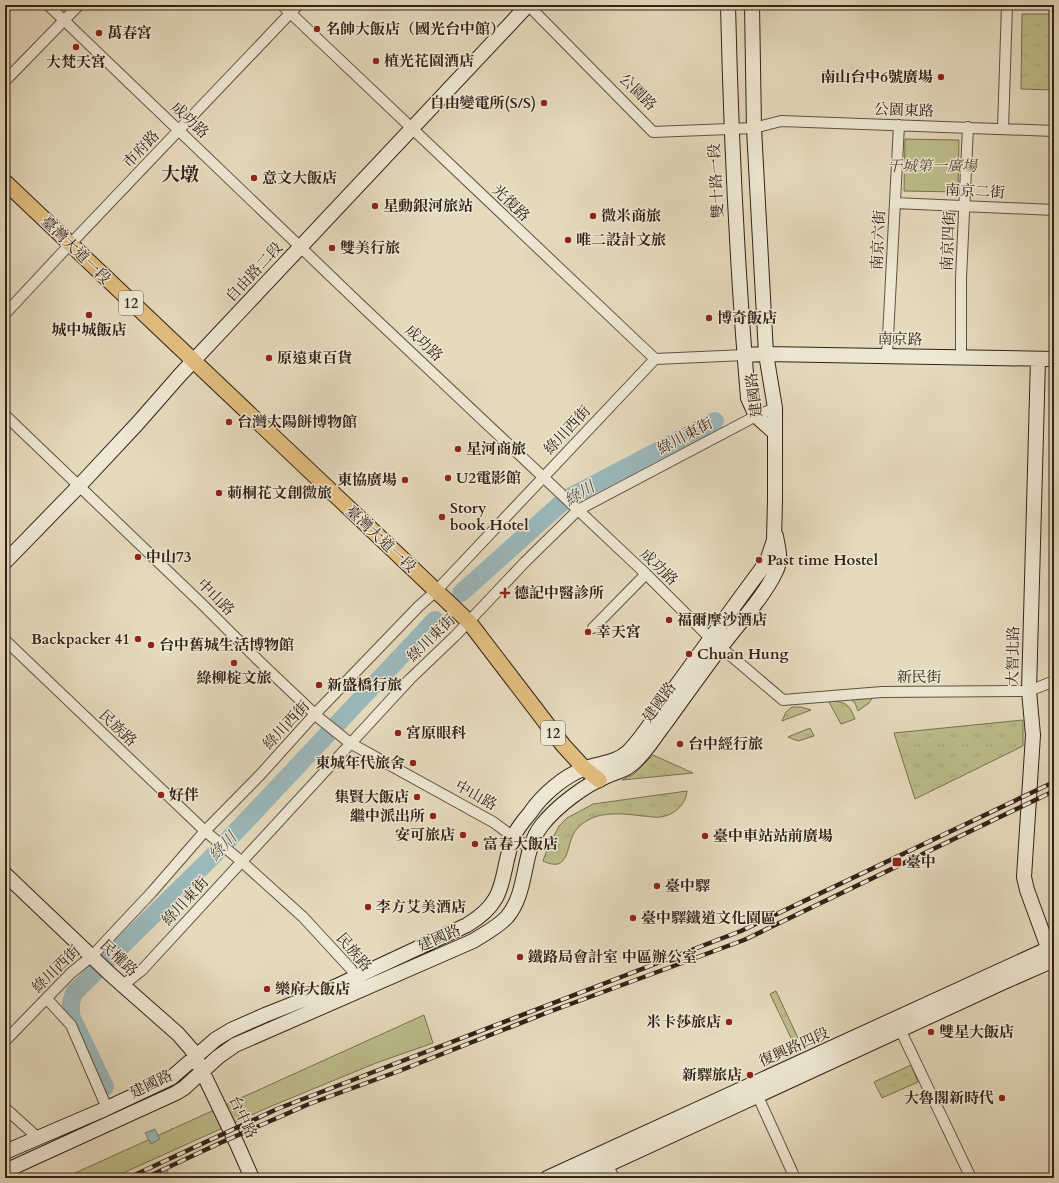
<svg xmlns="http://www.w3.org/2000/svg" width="1059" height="1183" font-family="Cardo,'Noto Serif TC',serif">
	<defs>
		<pattern id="grass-tufts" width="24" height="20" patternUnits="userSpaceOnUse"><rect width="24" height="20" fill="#bdbd8b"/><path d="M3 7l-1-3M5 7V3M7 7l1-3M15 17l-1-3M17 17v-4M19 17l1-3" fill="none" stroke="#a3a277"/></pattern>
		<pattern id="water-ripples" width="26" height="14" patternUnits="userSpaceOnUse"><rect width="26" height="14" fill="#9bb8bb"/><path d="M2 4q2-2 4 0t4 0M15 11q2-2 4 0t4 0" fill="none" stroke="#7f9597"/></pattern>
	</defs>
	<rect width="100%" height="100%" fill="#e5dabc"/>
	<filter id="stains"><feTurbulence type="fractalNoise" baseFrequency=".005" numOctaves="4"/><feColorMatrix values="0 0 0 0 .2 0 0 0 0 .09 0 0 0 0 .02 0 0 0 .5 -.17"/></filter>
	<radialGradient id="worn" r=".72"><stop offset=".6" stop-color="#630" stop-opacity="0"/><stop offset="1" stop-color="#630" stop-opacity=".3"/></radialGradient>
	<!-- grass -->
	<path fill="url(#grass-tufts)" stroke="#787052" d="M1022,14H1054V90L1021,89Z
		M873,697L869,703L858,711L855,703L849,698Z
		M832,701C847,702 849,705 855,719L841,724L829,702Z
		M792,707H801L811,710L782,721L786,712Z
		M1023,720V746L915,799L894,733Z
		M810,728L814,736L798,741L788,737Z
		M653,755L693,773L622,780L634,774Z
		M687,791C686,805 674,815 661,817C655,818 648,816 642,816C629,814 615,813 602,815C591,817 577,825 573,835C566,850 568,873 543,861L549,844L560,825L567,818L593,804Z
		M776,991L798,1038L792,1040L770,994Z
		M911,1065L918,1082L882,1098L874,1082Z"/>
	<!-- green -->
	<path fill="#bdbd8b" stroke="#787052" d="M905,139L959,140L958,192L904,191Z
		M424,1015L433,1043L376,1063L267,1108L112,1178H64Z"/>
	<!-- water -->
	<path fill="url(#water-ripples)" stroke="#717c7a" d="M155,1129L160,1139L151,1144L145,1133Z
		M168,1168L167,1178H157L159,1173Z"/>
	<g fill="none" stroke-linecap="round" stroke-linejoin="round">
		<!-- river -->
		<path stroke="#9bb8bb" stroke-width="18" d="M461,593L566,499L715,421
			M105,1087L71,1016V1003L74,993L210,859L435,620"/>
		<!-- street casing -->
		<g stroke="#605042" stroke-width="12">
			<path id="street" d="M48,5L366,310L646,574L711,639L783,700L882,692L1029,691L1054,681
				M282,5L655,359L745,355
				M528,5L653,132L754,128L781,121L1054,131
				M1052,5H1054
				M5,81L79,5
				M1003,129L1007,5
				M895,203L1054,210
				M5,314L59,256L298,5
				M887,356L899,125
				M961,357V278L968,127
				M5,415L202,604L258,660L319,718L350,743L493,822L530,849
				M593,628L646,574
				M5,640L205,831L241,861L303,917L351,969L360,982
				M123,985L142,970L410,679L455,636L525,562L578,510L756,416L775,408
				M47,999L71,1025L107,1108
				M898,1025L971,1178
				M5,1041L71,973L92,956L152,892L205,831L260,775L315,714L419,606L436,591L655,359
				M755,1090L795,1178
				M5,1108L37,1137
				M605,1160L614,1178"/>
		</g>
		<!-- secondary casing -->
		<g stroke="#332219" stroke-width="16">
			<path id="secondary" d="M728,5C731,136 737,267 748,398L756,416L774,432
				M745,355L766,354L1054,359
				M1038,359L1029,691L1033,735L1024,877L1027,890L1054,964
				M5,562L79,486L137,424L180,375L528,5
				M5,874L110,974L178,1034L192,1050L237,1144L252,1178
				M5,1152L105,1109L171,1078L216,1039L231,1030L265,1015L328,990L467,925C509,900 499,878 513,838C516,830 524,820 530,813C542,795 565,775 586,768C600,763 616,763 628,752C646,734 659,710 674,689C703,649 731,610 760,571L767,561L774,540L775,500V408L766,354L754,128L752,5
				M5,1171L176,1093L184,1088L218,1057L235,1045L473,941C484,934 498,927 507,917C529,891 521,851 542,825C557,806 585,785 607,776C616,772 624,771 631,765C645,754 653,739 664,725C683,699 701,673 721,647C738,624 764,597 776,571C782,560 778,548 776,536
				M547,1178L1054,946
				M579,1178L1004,982L1054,960"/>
		</g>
		<!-- primary casing -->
		<g stroke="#332219" stroke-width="17">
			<path id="primary" d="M5,182L469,622L563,745L584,768L599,780"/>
		</g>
		<!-- street -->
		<use href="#street" stroke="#eee7d3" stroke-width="10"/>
		<!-- secondary -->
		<use href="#secondary" stroke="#eee7d3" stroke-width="14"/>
		<!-- primary -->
		<use href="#primary" stroke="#e2bd7e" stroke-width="15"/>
		<!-- rail casing -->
		<g stroke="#332219" stroke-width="4.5">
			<path id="rail" d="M128,1178L277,1109L741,931L1054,782
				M145,1178L220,1143L309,1104L399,1071L546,1013L744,940L1054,791"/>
		</g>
		<!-- rail -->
		<use href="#rail" stroke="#eee7d3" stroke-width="3" stroke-dasharray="9" stroke-linecap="butt"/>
	</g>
	<!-- markers -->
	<g fill="#8f2418" stroke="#eee7d3" stroke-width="1.5">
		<circle cx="317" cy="29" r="4"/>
		<circle cx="99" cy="33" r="4"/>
		<circle cx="76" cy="47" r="4"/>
		<circle cx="376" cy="61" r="4"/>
		<circle cx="941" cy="77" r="4"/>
		<circle cx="544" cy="103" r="4"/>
		<circle cx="254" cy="178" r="4"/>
		<circle cx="375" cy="206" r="4"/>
		<circle cx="593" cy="216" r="4"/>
		<circle cx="568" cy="240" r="4"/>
		<circle cx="332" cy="248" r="4"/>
		<circle cx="89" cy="315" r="4"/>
		<circle cx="709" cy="318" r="4"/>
		<circle cx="269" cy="358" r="4"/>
		<circle cx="229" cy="422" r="4"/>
		<circle cx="458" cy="449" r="4"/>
		<circle cx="448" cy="478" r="4"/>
		<circle cx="405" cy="480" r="4"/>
		<circle cx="219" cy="493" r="4"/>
		<circle cx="442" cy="517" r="4"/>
		<circle cx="138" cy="557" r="4"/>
		<circle cx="759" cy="560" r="4"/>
		<path d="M503 587h4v4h4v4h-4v4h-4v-4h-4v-4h4z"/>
		<circle cx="669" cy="620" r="4"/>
		<circle cx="588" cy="632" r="4"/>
		<circle cx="138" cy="639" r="4"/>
		<circle cx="151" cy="645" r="4"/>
		<circle cx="689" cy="654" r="4"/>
		<circle cx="234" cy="663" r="4"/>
		<circle cx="319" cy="685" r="4"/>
		<circle cx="398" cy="733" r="4"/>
		<circle cx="680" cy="744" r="4"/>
		<circle cx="413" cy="763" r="4"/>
		<circle cx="161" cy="795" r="4"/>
		<circle cx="417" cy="797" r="4"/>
		<circle cx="433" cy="816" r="4"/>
		<circle cx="463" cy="835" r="4"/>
		<circle cx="705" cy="836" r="4"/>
		<circle cx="475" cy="844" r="4"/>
		<rect x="892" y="857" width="10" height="10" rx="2"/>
		<circle cx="657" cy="886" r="4"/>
		<circle cx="368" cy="907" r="4"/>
		<circle cx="633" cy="918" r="4"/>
		<circle cx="520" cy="957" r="4"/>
		<circle cx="267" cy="989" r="4"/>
		<circle cx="729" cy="1022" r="4"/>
		<circle cx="931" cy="1032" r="4"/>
		<circle cx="750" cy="1075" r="4"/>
		<circle cx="1002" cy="1098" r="4"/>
	</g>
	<g text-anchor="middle" stroke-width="3" stroke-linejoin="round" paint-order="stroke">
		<!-- shield labels -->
		<g fill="#eee7d3" stroke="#6b5d51" stroke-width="1">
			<rect x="119" y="291" width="24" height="24" rx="3"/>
			<rect x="541" y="721" width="24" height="24" rx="3"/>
		</g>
		<g font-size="14" font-weight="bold" fill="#332219">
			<text x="131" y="308">12</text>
			<text x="553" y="738">12</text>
		</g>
		<!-- poi labels -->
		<g font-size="15" font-weight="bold" fill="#332219" stroke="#eee7d3" text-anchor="start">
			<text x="325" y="34">名帥大飯店（國光台中館）</text>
			<text x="107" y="38">萬春宮</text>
			<text x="384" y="66">植光花園酒店</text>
			<text x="76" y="67" text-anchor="middle">大梵天宮</text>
			<text x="933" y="82" text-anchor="end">南山台中6號廣場</text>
			<text x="536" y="108" text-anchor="end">自由變電所(S/S)</text>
			<text x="262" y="183">意文大飯店</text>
			<text x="383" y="211">星動銀河旅站</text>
			<text x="601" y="221">微米商旅</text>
			<text x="576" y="245">唯二設計文旅</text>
			<text x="340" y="253">雙美行旅</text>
			<text x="717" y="323">博奇飯店</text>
			<text x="89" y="335" text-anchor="middle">城中城飯店</text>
			<text x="277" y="363">原遠東百貨</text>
			<text x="237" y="427">台灣太陽餅博物館</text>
			<text x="466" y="454">星河商旅</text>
			<text x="456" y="483">U2電影館</text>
			<text x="397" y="485" text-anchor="end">東協廣場</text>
			<text x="227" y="498">莿桐花文創微旅</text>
			<text x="450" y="513">Story<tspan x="450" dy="17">book Hotel</tspan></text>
			<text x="146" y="562">中山73</text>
			<text x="767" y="565">Past time Hostel</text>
			<text x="514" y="598">德記中醫診所</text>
			<text x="677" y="625">福爾摩沙酒店</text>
			<text x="596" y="637">幸天宮</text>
			<text x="130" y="644" text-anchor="end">Backpacker 41</text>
			<text x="159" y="650">台中舊城生活博物館</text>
			<text x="697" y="659">Chuan Hung</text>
			<text x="234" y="683" text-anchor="middle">綠柳椗文旅</text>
			<text x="327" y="690">新盛橋行旅</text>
			<text x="406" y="738">宮原眼科</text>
			<text x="688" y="749">台中經行旅</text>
			<text x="405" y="768" text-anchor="end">東城年代旅舍</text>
			<text x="169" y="800">好伴</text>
			<text x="409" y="802" text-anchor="end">集賢大飯店</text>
			<text x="425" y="821" text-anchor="end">繼中派出所</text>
			<text x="455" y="840" text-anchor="end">安可旅店</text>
			<text x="713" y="841">臺中車站站前廣場</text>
			<text x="483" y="849">富春大飯店</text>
			<text x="906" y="867">臺中</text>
			<text x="665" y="891">臺中驛</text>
			<text x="376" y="912">李方艾美酒店</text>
			<text x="641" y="923">臺中驛鐵道文化園區</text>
			<text x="528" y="962">鐵路局會計室 中區辦公室</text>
			<text x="275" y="994">樂府大飯店</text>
			<text x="721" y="1027" text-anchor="end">米卡莎旅店</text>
			<text x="939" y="1037">雙星大飯店</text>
			<text x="742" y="1080" text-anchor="end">新驛旅店</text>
			<text x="994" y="1103" text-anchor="end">大魯閣新時代</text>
		</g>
		<!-- street labels -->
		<g font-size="15" fill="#332219" stroke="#eee7d3">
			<text transform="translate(638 92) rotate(45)" y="5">公園路</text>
			<text transform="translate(904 110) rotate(2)" y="5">公園東路</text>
			<text transform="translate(190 120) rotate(43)" y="5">成功路</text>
			<text transform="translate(141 149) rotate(-46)" y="5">市府路</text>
			<text transform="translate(716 181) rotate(-93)" y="5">雙十路一段</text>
			<text transform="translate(975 191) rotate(3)" y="5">南京二街</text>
			<text transform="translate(511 203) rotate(44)" y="5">光復路</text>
			<text transform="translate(878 240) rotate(-87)" y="5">南京六街</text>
			<text transform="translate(948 241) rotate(-87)" y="5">南京四街</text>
			<text transform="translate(76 250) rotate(44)" y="5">臺灣大道一段</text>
			<text transform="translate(254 272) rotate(-47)" y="5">自由路二段</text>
			<text transform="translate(900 339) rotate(1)" y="5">南京路</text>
			<text transform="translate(424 343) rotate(43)" y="5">成功路</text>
			<text transform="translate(754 395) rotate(-97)" y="5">建國路</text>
			<text transform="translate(567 430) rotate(-47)" y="5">綠川西街</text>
			<text transform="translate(685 436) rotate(-28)" y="5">綠川東街</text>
			<text transform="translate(381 539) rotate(43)" y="5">臺灣大道一段</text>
			<text transform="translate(659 567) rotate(44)" y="5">成功路</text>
			<text transform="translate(216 597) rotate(45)" y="5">中山路</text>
			<text transform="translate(431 638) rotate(-44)" y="5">綠川東街</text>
			<text transform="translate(1013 656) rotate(-89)" y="5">大智北路</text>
			<text x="919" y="682">新民街</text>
			<text transform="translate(659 702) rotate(-54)" y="5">建國路</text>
			<text transform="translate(286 725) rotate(-47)" y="5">綠川西街</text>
			<text transform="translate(118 728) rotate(44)" y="5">民族路</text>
			<text transform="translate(476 795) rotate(29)" y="5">中山路</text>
			<text transform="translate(185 901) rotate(-47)" y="5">綠川東街</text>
			<text transform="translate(439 938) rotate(-24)" y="5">建國路</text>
			<text transform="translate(354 952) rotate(50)" y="5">民族路</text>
			<text transform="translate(119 958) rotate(43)" y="5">民權路</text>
			<text transform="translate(56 969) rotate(-44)" y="5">綠川西街</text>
			<text transform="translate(794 1047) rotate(-24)" y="5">復興路四段</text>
			<text transform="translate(151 1084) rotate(-26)" y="5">建國路</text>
			<text transform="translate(243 1117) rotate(65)" y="5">台中路</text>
		</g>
		<!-- park labels -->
		<g font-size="15" font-style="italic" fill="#564936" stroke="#eee7d3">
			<text x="932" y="171">干城第一廣場</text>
		</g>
		<!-- water labels -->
		<g font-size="16" font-style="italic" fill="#524f4a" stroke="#eee7d3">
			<text transform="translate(579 493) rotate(-31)" y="6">綠川</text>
			<text transform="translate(222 846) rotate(-47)" y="6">綠川</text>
		</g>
		<!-- district labels -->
		<g font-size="19" font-weight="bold" fill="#332219" stroke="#eee7d3">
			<text x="180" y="181">大墩</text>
		</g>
	</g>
	<!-- margin -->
	<rect width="1059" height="1183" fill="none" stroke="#e5dabc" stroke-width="20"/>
	<rect x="6" y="6" width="1047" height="1171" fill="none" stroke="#332219" stroke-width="2"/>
	<rect x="10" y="10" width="1039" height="1163" fill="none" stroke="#332219"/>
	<rect width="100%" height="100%" filter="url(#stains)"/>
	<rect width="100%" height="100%" fill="url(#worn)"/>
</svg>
